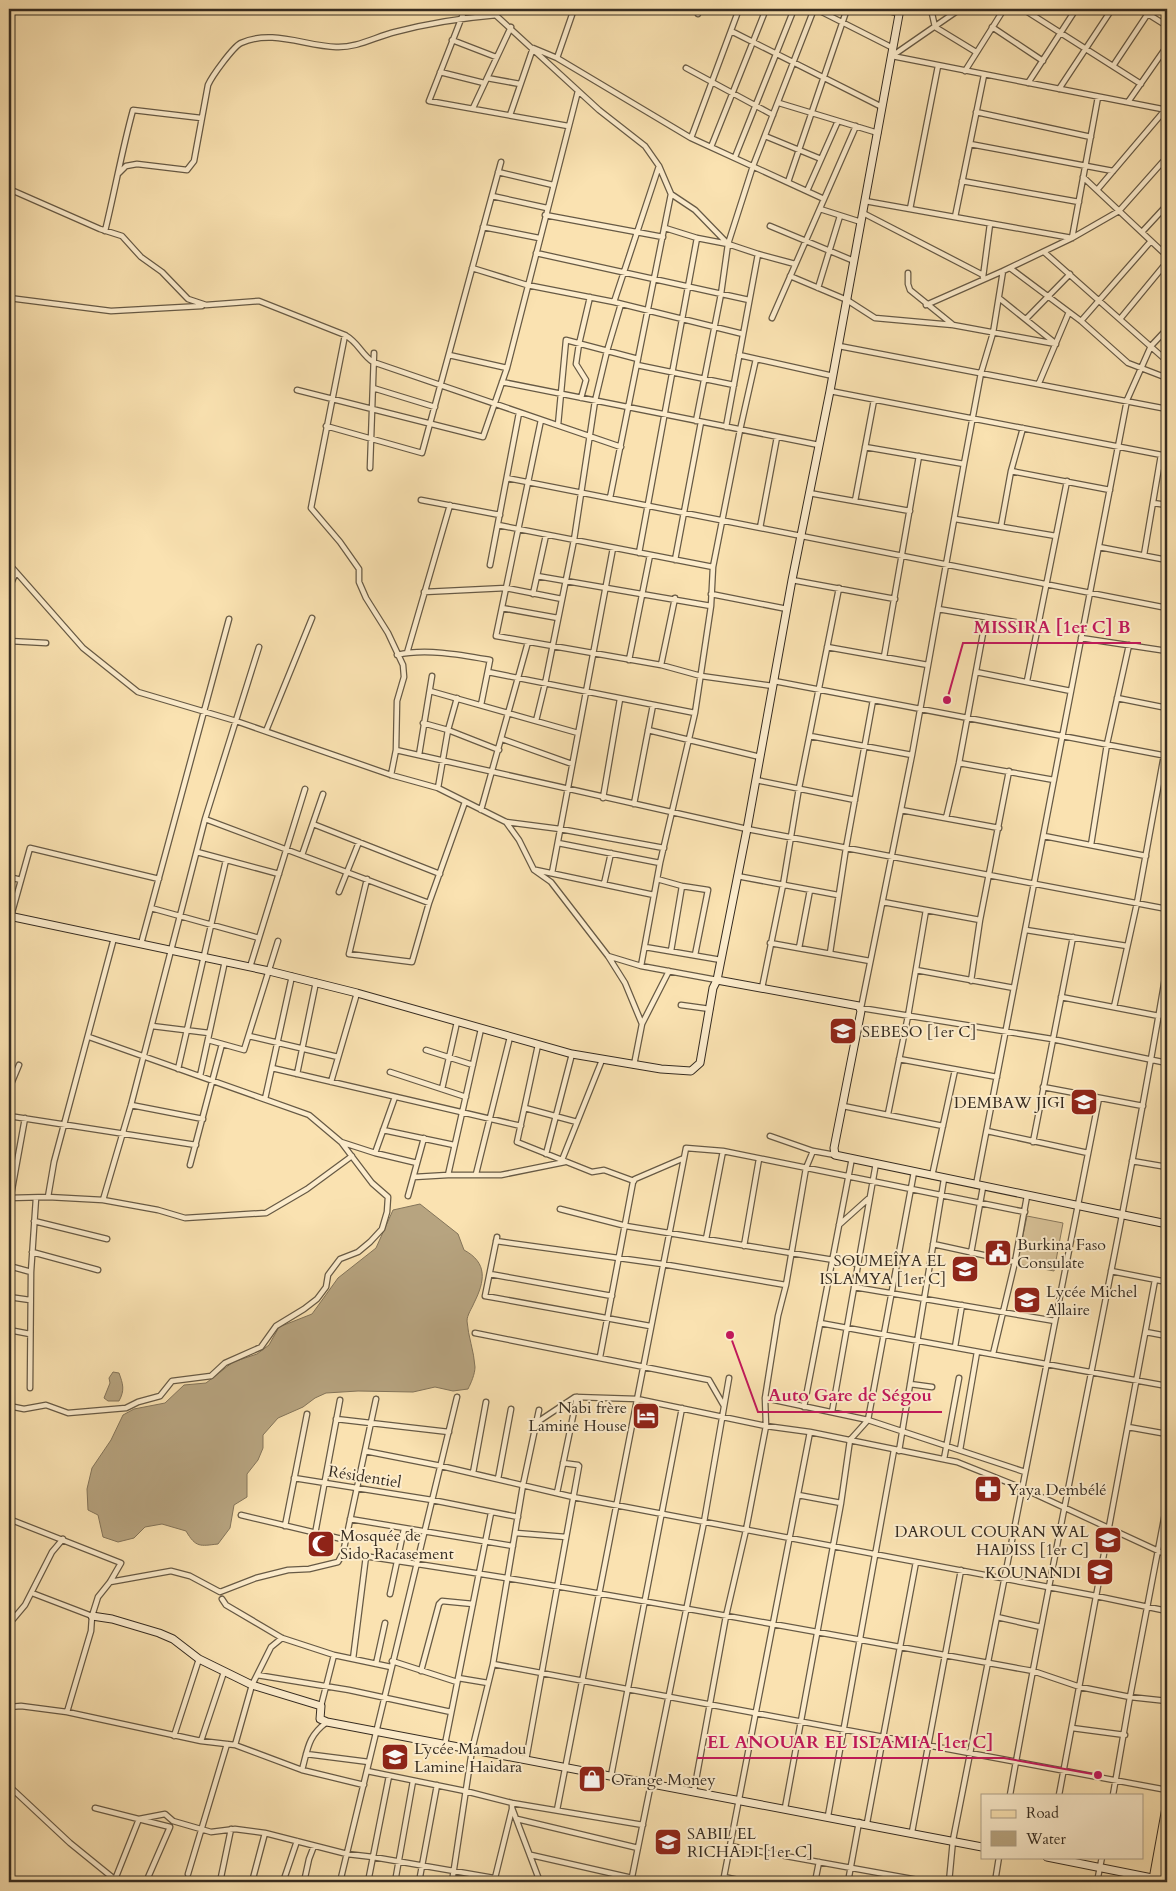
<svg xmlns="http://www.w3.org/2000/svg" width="1176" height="1891" font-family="Cardo,serif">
	<rect width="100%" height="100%" fill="#fae2b1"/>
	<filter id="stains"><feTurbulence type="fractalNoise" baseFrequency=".004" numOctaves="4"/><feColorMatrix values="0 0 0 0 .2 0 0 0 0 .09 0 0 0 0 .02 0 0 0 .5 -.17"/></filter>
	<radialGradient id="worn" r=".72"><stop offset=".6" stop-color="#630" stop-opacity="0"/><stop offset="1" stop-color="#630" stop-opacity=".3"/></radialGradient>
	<!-- green -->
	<path fill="#d9c399" stroke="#88785d" d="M1027,1216L1063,1223L1054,1271L1017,1264Z"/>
	<!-- water -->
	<path fill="#b7a480" stroke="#83745a" d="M420,1204L458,1234L464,1250C488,1263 485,1281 474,1303C472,1308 467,1315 467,1321C468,1336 474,1351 475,1367C475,1374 471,1383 468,1389L453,1391L435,1387L413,1392L358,1391L326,1393L315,1398L303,1407L278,1418L263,1435V1448L258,1460L247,1474V1497L234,1505L230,1528L218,1544C200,1546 196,1548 186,1531L162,1524L145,1527L134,1538L118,1542L103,1537L98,1515L88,1510L87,1489L92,1468L111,1440L123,1415L134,1409L165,1403L184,1385L206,1383L233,1362L257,1354L269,1345L279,1327L312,1314L338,1278L376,1248L393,1210Z
		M113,1372L119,1373C123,1384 125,1390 119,1401H108L104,1398L110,1383L109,1378Z"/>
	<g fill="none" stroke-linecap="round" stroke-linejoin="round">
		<!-- street casing -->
		<g stroke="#675a45" stroke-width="7">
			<path id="street" d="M465,9L429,101L568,126
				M489,9L599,110L645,146L659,166L671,194L695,210L728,244
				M561,9L573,13
				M816,9L893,48
				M882,9L899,14
				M931,9L935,27L976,52
				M1023,9L1141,84
				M1140,9L1167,26
				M698,14L700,9
				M992,27L1043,61
				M731,31L882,107
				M452,40L496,57
				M892,56L1167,110
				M892,56L960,9
				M557,58L574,9
				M1113,66L1151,9
				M686,68L773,115
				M965,71L1004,9
				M440,72L484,83
				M487,78L520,84
				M1028,83L1076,9
				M1059,89L1112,9
				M1128,102L1167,46
				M779,103L878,133
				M473,108L511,27
				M976,112L1091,137
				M510,115L533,48L557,58L691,138L824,199
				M765,136L821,159
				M691,138L739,9
				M970,144L1113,171
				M711,147L766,9
				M735,157L794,9
				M498,172L553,185
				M119,173L126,166L137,164L187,170L194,161L208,85C212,76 233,47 241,43C272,29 305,46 336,47C357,48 375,37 395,32C429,23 462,18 497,15L499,9
				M1083,177L1167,256
				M962,181L1079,202
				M788,182L847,9
				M9,189L100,229L122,236L141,257L162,272L188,299L206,305L259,301L345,335C359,343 361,354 373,362L621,447
				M1097,190L1165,110
				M807,191L838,121
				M492,196L547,208
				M865,201L1072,238L1098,97
				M820,209L861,222
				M910,209L938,66
				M863,213L983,275
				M545,215L663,237
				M955,217L984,75
				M770,226L854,261
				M483,227L539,238
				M665,228L697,238L728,244L758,254L795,264
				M105,231C115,190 122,150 133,110L201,118
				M1142,232L1167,205
				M1044,252L1167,361
				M536,253L749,300
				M472,268L527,285L614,302L743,334
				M1010,268L1081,321L1128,363L1167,378
				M1003,271L993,333L981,373L964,464L912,755L861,1008L1052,1039L1167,1063
				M908,273V284L910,290L952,324
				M790,276L847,300L875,318L953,325L1056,344
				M983,277L990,224
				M818,288L840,216
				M9,298L111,311L202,306
				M999,298L1055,343
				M614,302L659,166
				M926,305L1003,271L1072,238L1119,211L1167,157
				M772,318L856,126
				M1026,319L1070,274
				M1120,319L1167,262
				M1081,321L1151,241
				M345,335L311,508L340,542L359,569V582L366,598L388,633L403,665L404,677L397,701L396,750L391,775
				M839,346L1167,409
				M449,355L507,368
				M739,355L833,376
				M637,365L734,385
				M502,382L819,445
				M1039,383L1069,312
				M373,388L435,407
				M297,390L483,437L507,368L578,91
				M830,391L1167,456
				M581,398L586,380L576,364L579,344L590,297
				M541,420L496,636L661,665L701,676L773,686
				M696,421L721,294L728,244L753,166L814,9
				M558,425L566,340L638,359
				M326,426L422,453L501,162
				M726,427L758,254
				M865,447L964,464
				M370,468L374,353
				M1011,471L1110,490
				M507,478L1167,608
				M809,493L910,511
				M610,498L671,194
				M421,500L500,515
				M855,501L874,400
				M1153,503L1167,505
				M955,519L1056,536
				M498,525L713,567
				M1001,526L1011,471L1023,428
				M760,528L777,437
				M1099,547L1167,560
				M639,553L697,238
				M1144,555L1161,455
				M675,560L701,422
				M9,564L83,648L138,692L236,721L391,775L438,788L506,822L560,829L664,848
				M490,565L519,413
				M537,576L711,606
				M792,580L895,599
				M9,588L16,572
				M424,592L506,588L562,599
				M533,594L546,535
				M711,594L787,609
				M502,608L558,618
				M938,609L1038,626
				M1081,638L1167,651
				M9,641L46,643
				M827,647L928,665
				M407,653L450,505
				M397,655C425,648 462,655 490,660L481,705
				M884,657L919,456
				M629,660L650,555
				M661,665L675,598
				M488,672L695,713
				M976,672L1071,691
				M774,681L1167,756
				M1027,681L1067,481
				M430,691L578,733
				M1117,698L1167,708
				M536,721L545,684L574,540L595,401L607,351L621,304
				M423,723L448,730L499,750
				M648,730L760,757
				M266,731L312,618
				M810,736L912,755
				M502,739L572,764
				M396,750L747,829L1167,909
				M419,755L432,676
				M959,763L1054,780
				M756,780L855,800
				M438,788L448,730L457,698
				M603,798L620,699
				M634,804L653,705
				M481,810L528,642
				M901,810L999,828
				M946,818L959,763L986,617
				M205,819L429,903
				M506,822L519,840L534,870L551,882L608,956L625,983L642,1024
				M313,824L440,874
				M1044,836L1146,856
				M558,843L660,863
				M1091,845L1107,744L1129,645
				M197,852L279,874
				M302,855L323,794
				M536,870L654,895
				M552,873L613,548
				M737,876L838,895
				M9,877L21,880
				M367,879L349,954L412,962L429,903L465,802
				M657,879L682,886L708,890L695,955
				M604,884L611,853
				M339,892L359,842
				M883,902L980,920
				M151,908L259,938
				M11,916L30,848L159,879
				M1026,930L1127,946
				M770,943L870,961
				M141,944L229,619
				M645,947L721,960
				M799,948L810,890
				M671,951L682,886
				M830,953L846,848L873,700
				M608,956L641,966L717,980
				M641,966L660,863L695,713L711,606L713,567L740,430L756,359
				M250,967L305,789
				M916,970L1014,988
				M971,981L980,920L1009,771
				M762,988L783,885L799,788L839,588
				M1061,997L1159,1016
				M681,1005L710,1009
				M1114,1007L1137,903L1164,755
				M152,1026L209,1033
				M249,1036L338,1057
				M89,1037L309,1115L341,1142L375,1153L417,1163
				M208,1040L244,1050L278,941
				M538,1045L517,1142L592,1172L604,1170L634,1181
				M426,1050L473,1065
				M899,1059L997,1077
				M634,1065L642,1024L669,971
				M272,1068L521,1126
				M178,1069L226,860
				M390,1072L466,1097
				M297,1074L316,982
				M200,1076L225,961
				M331,1082L357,993
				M1043,1087L1143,1106
				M9,1089L19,1065
				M442,1089L457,1022
				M265,1099L292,976
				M131,1105L203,1119
				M843,1106L943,1126
				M525,1108L577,1122
				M888,1114L908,1016L926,910
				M9,1116L196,1145
				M383,1130L454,1145
				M987,1131L1088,1153
				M770,1136L813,1151L835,1155
				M1033,1142L1073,937
				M375,1153L395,1097
				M546,1154L572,1054
				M562,1160L602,1060
				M1132,1161L1167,1167
				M190,1165L222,1044
				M476,1174L510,1037
				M448,1175L481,1029
				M932,1176L955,1070
				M414,1177L448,1175H501L565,1162
				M976,1185L1127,400L1151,346L1167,329
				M408,1196L424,1138
				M48,1197L54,1162L114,938
				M9,1198L48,1197L103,1200L158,1210L185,1218L266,1213L307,1189L352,1156
				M103,1200L131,1105L205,819L259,647
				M9,1206L25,1118
				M560,1209L626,1226L858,1264
				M34,1221L107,1239
				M839,1225L868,1199
				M497,1237L485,1296L650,1326
				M706,1239L723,1151
				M496,1241L662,1264L786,1285
				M933,1244L1015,1262
				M744,1246L759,1159
				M32,1252L98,1270
				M971,1253L983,1187
				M9,1266L31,1272
				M1111,1271L1167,1282
				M490,1274L612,1296
				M854,1287L1055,1321
				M9,1297L30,1300
				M820,1323L1167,1386
				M9,1330L30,1334
				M1146,1332L1167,1336
				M475,1333L709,1380L724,1406
				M955,1347L962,1305
				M993,1354L1015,1262L1027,1196
				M600,1357L633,1182L635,1179L684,1158
				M910,1384L932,1387
				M30,1388L31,1272L36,1198
				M765,1398L868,1420L1025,1472
				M9,1406L24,1409L46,1405L68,1413L126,1408L138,1402L160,1396L172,1381L211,1376L225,1363L261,1347L276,1326L304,1309L317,1299L326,1287L328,1275L340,1259L358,1252L370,1242L382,1229L387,1212L388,1197L372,1183L341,1142
				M804,1407L852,1158
				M832,1412L876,1163
				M336,1419L449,1432
				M536,1423L575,1397L637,1399L766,1426L810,1432L957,1462L1022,1488L1167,1555
				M1128,1427L1167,1434
				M960,1450L977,1352
				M365,1451L441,1466L573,1497L1096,1596L1167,1611
				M899,1451L944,1179
				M944,1459L959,1378
				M473,1473L486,1402
				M294,1478L432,1500L518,1517
				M498,1479L511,1409
				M557,1493L577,1397
				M798,1495L841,1503
				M241,1515L346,1540
				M9,1519L121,1563L110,1582L98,1597L92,1616L91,1631L67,1712
				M350,1519L513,1546
				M285,1526L307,1414
				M516,1533L566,1537
				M315,1534L340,1400
				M343,1553L376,1399
				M110,1582L171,1571L190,1576L220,1592L256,1578L288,1570L309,1569L338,1562L343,1553C574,1586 803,1630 1033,1671L1080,1687L1130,1697L1167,1701
				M32,1593L92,1616
				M390,1594L404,1529
				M222,1599L226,1605L282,1638L334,1655L391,1667
				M997,1617L1041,1627
				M9,1624L25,1605L52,1552L63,1539
				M353,1659L366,1556
				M392,1661L457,1682
				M376,1664L385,1623
				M493,1664L1167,1790
				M421,1671L439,1604L442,1601L473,1604
				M257,1675L349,1690L451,1712
				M458,1678L488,1683
				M321,1706L334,1655
				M9,1707L21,1706L67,1712L201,1741L235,1745L302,1770L364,1785
				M1072,1728L1125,1735
				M174,1736L199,1659
				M201,1741L224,1672
				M445,1744L491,1513
				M235,1745L252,1685L271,1647L282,1638
				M306,1754L369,1762
				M526,1760L579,1466L578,1465L563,1463
				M302,1770C308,1748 308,1736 327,1722
				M367,1771L465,1791L512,1803L643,1825
				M611,1776L682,1408
				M9,1786L70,1843L118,1882
				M694,1791L726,1616L746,1530L766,1426L765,1398L778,1316L786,1285L806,1168L813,1151
				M1010,1795C1059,1518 1121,1243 1167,966
				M1059,1795L1155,1280
				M1113,1795L1130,1697L1167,1503
				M512,1803V1808L540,1882
				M95,1808L170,1827L146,1882
				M785,1808L841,1503L850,1440L868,1420L914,1172
				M557,1810L686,1148L723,1151L1025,1212
				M828,1816L894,1450
				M517,1819L638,1848
				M867,1823L916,1562
				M912,1832L961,1570
				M730,1846L929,1882
				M531,1855L632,1878
				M188,1874L227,1744
				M724,1877L748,1882
				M495,1878L512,1809
				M114,1882L139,1819L165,1814L173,1821L211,1832L235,1829L265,1833L347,1854L373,1857L517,1882
				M220,1882L231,1829
				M252,1882L265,1833
				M283,1882L297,1841
				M304,1882L309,1859L314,1846
				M340,1882L457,1397
				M368,1882L389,1776
				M395,1882L413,1781
				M419,1882L437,1785
				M452,1882L472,1750L493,1664L523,1485L539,1410
				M631,1882L704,1522L729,1378
				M723,1882L810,1432
				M815,1882L819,1862
				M848,1882L859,1822
				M949,1882L953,1840L1099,1098
				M995,1882L999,1857
				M1097,1882L1102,1857"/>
		</g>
		<!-- secondary casing -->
		<g stroke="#362c21" stroke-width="9">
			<path id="secondary" d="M9,916L269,971L357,993L572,1054L661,1069L691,1071L700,1063L713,988L717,980L859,1006L861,1011L834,1148L835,1155L1167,1224
				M717,980L747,829L792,580L830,391L900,9
				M92,1616L112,1619L159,1633L173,1639L199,1659L252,1685L321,1706L320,1719L327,1722L982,1847
				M1047,1857L1157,1879"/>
		</g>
		<!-- primary casing -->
		<g stroke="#362c21" stroke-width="10">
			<path id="primary" d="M1153,1882L1167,1805
				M1160,1882L1167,1841"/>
		</g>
		<!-- street -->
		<use href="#street" stroke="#fceccc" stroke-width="4.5"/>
		<!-- secondary -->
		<use href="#secondary" stroke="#fceccc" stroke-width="7"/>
		<!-- primary -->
		<use href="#primary" stroke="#fae2b1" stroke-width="8"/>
	</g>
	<!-- icons -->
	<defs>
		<g id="school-square" transform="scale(1.4375)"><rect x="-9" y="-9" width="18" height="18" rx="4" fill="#8f2418" stroke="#fceccc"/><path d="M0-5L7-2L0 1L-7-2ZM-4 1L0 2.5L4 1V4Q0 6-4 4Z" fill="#fff"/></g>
		<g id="civic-square" transform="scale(1.4375)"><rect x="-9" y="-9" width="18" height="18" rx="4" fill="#8f2418" stroke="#fceccc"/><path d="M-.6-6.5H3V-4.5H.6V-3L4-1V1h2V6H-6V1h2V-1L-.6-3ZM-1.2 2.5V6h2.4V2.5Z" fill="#fff"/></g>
		<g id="hotel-square" transform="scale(1.4375)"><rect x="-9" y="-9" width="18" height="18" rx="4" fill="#8f2418" stroke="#fceccc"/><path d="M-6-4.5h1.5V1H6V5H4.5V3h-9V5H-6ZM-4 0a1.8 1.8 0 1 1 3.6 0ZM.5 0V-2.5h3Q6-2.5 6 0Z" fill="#fff"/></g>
		<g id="pharmacy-square" transform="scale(1.4375)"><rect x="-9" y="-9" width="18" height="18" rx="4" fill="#8f2418" stroke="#fceccc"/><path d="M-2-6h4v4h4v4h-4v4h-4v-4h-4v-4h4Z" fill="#fff"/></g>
		<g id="mosque-square" transform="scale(1.4375)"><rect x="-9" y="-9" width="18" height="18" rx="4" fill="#8f2418" stroke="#fceccc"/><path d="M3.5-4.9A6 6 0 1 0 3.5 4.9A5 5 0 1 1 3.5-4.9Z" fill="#fff"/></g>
		<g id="shop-square" transform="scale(1.4375)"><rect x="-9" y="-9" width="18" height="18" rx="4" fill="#8f2418" stroke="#fceccc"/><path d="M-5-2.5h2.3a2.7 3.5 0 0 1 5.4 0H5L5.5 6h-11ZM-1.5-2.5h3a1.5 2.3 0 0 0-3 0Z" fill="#fff"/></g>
	</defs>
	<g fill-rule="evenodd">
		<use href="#school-square" x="843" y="1031"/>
		<use href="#school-square" x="1084" y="1102"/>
		<use href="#civic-square" x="998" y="1253"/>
		<use href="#school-square" x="965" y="1269"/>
		<use href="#school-square" x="1027" y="1300"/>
		<use href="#hotel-square" x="646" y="1416"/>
		<use href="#pharmacy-square" x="988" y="1489"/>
		<use href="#school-square" x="1108" y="1540"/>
		<use href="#mosque-square" x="321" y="1544"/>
		<use href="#school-square" x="1100" y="1572"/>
		<use href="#school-square" x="395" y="1757"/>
		<use href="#shop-square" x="592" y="1779"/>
		<use href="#school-square" x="668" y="1842"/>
	</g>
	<g text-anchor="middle" stroke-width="4" stroke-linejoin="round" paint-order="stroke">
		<!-- poi labels -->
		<g font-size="16" fill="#362c21" stroke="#fceccc" text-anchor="start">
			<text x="862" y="1037">SEBESO [1er C]</text>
			<text x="1065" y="1108" text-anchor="end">DEMBAW JIGI</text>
			<text x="1017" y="1250">Burkina Faso<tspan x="1017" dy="18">Consulate</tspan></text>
			<text x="946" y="1266" text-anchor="end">SOUMEÎYA EL<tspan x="946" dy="18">ISLAMYA [1er C]</tspan></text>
			<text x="1046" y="1297">Lycée Michel<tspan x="1046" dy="18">Allaire</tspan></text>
			<text x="627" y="1413" text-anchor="end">Nabi frère<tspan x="627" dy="18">Lamine House</tspan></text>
			<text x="1007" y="1495">Yaya Dembélé</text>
			<text x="1089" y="1537" text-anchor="end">DAROUL COURAN WAL<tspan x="1089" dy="18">HADISS [1er C]</tspan></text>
			<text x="340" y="1541">Mosquée de<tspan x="340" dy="18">Sido Racasement</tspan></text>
			<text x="1081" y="1578" text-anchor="end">KOUNANDI</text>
			<text x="414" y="1754">Lycée Mamadou<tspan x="414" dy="18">Lamine Haidara</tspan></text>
			<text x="611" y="1785">Orange Money</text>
			<text x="687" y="1839">SABIL EL<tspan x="687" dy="18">RICHADI [1er C]</tspan></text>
		</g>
		<!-- street labels -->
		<g font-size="16" fill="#362c21" stroke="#fceccc">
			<text transform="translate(365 1476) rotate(9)" y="6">Résidentiel</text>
		</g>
	</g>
	<!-- callouts -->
	<path fill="none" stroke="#c2185b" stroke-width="2" d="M947 700L963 643H1141M730 1335L758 1412H942M1098 1775L1004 1758H697"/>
	<g fill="#c2185b" stroke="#fceccc" stroke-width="2">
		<circle cx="947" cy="700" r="5"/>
		<circle cx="730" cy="1335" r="5"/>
		<circle cx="1098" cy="1775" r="5"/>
	</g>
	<g font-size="18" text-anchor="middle" font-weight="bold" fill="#c2185b" stroke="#fceccc" stroke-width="4" stroke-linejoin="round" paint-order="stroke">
		<text x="1052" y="633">MISSIRA [1er C] B</text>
		<text x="850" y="1401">Auto Gare de Ségou</text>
		<text x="850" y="1748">EL ANOUAR EL ISLAMIA [1er C]</text>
	</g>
	<!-- margin -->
	<rect width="1176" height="1891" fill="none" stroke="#fae2b1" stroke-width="30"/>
	<rect x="10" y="10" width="1156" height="1871" fill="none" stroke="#362c21" stroke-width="2.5"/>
	<rect x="15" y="15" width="1146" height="1861" fill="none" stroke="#362c21"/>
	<!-- legend -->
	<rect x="981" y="1794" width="162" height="65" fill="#fceccc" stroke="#ad9f88"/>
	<rect x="991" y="1810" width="25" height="8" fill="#fae2b1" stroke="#ad9f88"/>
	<text x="1026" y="1818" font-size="15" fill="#362c21">Road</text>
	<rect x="991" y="1831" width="25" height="15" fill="#b7a480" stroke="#ad9f88"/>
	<text x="1026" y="1844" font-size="15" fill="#362c21">Water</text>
	<rect width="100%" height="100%" filter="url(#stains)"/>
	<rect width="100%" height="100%" fill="url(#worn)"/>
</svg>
